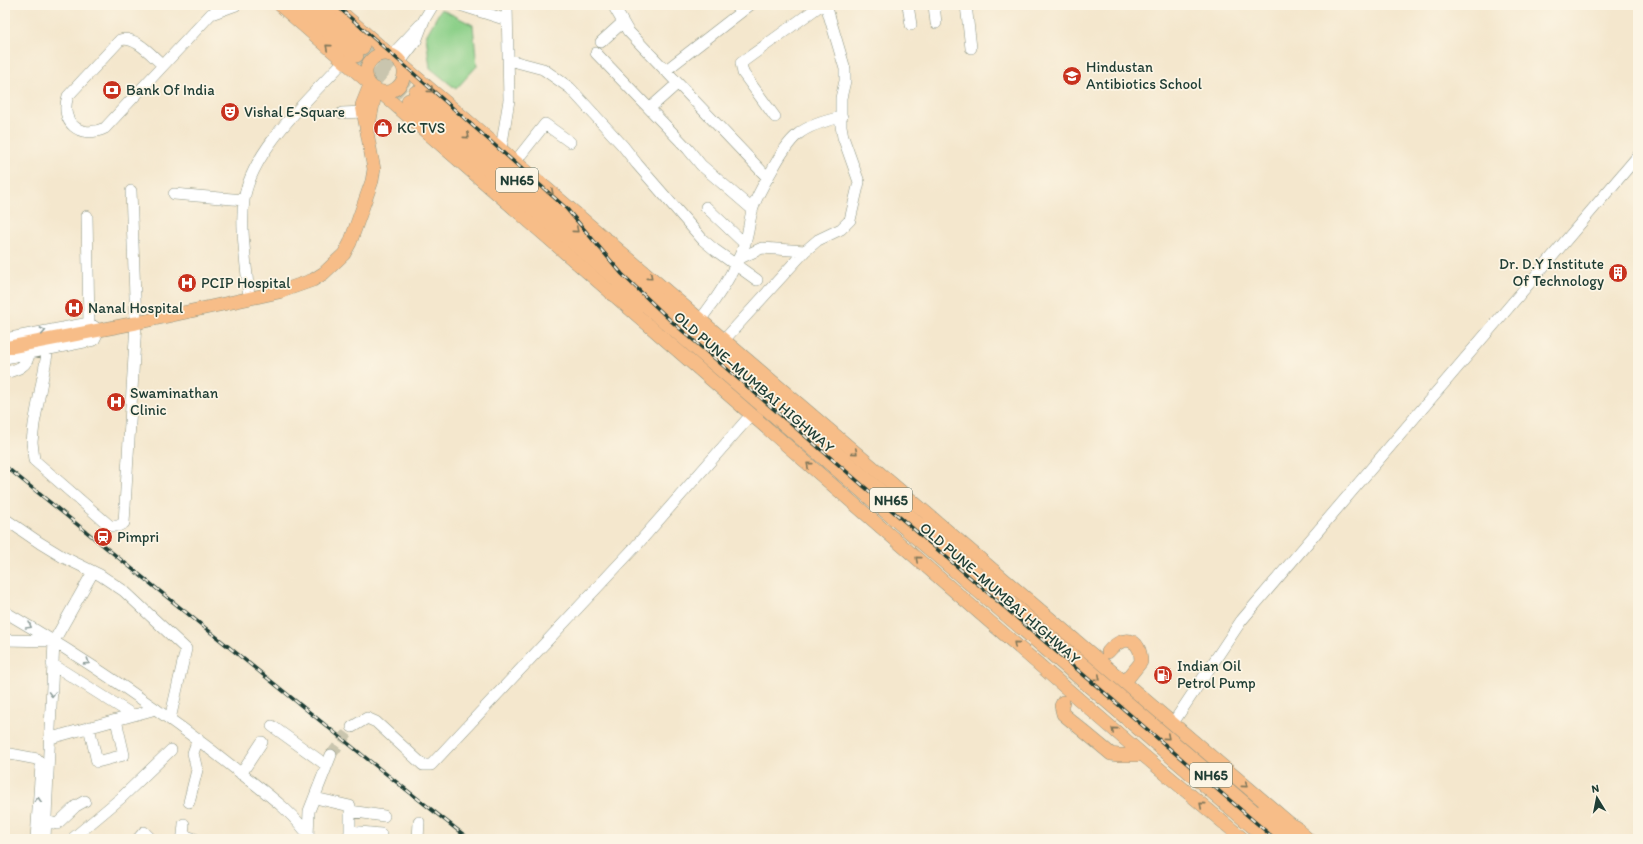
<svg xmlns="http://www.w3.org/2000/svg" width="1643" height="844" font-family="Itim,sans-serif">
	<rect width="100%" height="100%" fill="#fcf5e5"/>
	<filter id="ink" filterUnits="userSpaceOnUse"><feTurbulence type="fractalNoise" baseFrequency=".025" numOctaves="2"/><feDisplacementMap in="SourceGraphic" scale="8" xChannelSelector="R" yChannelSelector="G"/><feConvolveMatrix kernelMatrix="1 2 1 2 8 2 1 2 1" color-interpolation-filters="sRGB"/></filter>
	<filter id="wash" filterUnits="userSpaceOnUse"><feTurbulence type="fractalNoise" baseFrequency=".012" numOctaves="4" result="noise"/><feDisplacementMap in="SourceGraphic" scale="16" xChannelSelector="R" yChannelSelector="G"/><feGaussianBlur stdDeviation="0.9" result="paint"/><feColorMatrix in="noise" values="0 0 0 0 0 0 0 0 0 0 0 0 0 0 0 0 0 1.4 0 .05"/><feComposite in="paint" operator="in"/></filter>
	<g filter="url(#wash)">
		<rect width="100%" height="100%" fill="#f4e7cd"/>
		<!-- green -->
		<path fill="#8cd089" stroke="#56865e" d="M441,9L473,25L477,66L456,89L430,68L426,36Z"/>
	</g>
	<g filter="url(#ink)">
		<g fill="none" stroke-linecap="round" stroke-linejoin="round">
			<!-- minor-tunnel -->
			<path stroke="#c9c5ae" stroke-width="11" stroke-dasharray="11 5.5" stroke-linecap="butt" d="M331,755L352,727"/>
			<!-- highway-tunnel -->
			<path stroke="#c9c5ae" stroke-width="15" stroke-dasharray="15 8" stroke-linecap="butt" d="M362,47L416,93
				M356,55L409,101"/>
			<!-- minor casing -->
			<g stroke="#8a9280" stroke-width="12">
				<path id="minor" d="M460,5L507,20
					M613,5L628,31L768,178
					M908,5L911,25
					M934,5L936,23
					M966,5L971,48
					M601,42L622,23
					M596,53L688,149L701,165L752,209
					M391,56L420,25
					M509,60L543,69L570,88L623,146L637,164L703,240L715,250L757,280
					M400,62L416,41L424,20L433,5
					M163,65C152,56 135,35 120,40L68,96C59,122 80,140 105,128L211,14L236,5
					M665,71L750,5
					M650,108L677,84
					M342,113L363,112
					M775,117L743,73L741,63L821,5
					M501,149L509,100L507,5
					M515,162L545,124L570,142
					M174,194L244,200
					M706,207L745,244
					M87,216L89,323
					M738,259L762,248L805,251
					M249,298C247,267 240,230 244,200C252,149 310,98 344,61
					M700,320C718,297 735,271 745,243C749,232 749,219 753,208C757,195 764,184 771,172C791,135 800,126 842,117
					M5,339L89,323L99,330L94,340L5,358
					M724,340L805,251L818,240L841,229L850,220L859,182L843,137L841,126V98L845,81V69L826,5
					M48,349L34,424L32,442L34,460L110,526H118L124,523L136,323L131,191
					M5,373C16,370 28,367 29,353
					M5,519L40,543L63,557L100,575L124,591L186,649L170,719
					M5,612C87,660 164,712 238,771C263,791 293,811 311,839
					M5,640L53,641
					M52,664L133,715
					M1173,723L1241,621L1638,156
					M272,726L326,765
					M89,727L97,762L124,755L116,720
					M352,727L367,718L376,722L423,765H431L635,547L751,415
					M51,738L156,709
					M5,753L37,759L41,765L36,839
					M241,774L262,742
					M315,798L350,806V831
					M189,802L197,770L193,753L198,739
					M350,811L384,816
					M46,821L57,824L76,806L85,801
					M183,835L184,824
					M308,836L309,811L331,755
					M45,839L54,641L93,572
					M72,839L121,798L171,750
					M138,839L144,832L151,839
					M182,839L183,835L195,839
					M349,839L350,831L381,834
					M418,839L419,822"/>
			</g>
			<!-- major casing -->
			<g stroke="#8a9280" stroke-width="14">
				<path id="major" d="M280,5L368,82
					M333,5L390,55
					M366 73a19 19 0 1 1 38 0a19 19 0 1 1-38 0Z
					M401,64L1308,839
					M379,91L1143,755L1243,839
					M369,125L376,89
					M5,348L136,323L279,292L313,280L324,273L344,254L350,243L372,181L374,169L372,159L362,105L370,85
					M1108,652C1123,634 1141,637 1141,662L1125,682
					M1063,702L1061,706L1063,714L1111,754L1118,755H1143"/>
			</g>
			<!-- highway casing -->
			<g stroke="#8a9280" stroke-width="16">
				<path id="highway" d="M298,5L356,55
					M314,5L362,47
					M416,93L1285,839
					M409,101L1268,839
					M609,242L627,266
					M613,294L638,305
					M1262,812L1296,828"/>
			</g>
			<!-- minor -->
			<use href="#minor" stroke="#fff" stroke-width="11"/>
			<!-- major -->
			<use href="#major" stroke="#f7bd88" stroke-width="13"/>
			<!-- highway -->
			<use href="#highway" stroke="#f7bd88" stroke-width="15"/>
			<!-- rail casing -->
			<g stroke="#1f3d34" stroke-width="3.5">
				<path id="rail" d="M336,5L566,208L622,274L671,321L1275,839
					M5,466L371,762L469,839"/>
			</g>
			<!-- rail -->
			<use href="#rail" stroke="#fcf5e5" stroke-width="2" stroke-dasharray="6" stroke-linecap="butt"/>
		</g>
		<!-- one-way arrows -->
		<defs><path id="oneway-chevron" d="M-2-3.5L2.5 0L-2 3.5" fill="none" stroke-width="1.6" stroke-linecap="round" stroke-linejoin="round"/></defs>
		<g stroke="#80775a">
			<use href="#oneway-chevron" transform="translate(328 47) rotate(-139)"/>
			<use href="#oneway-chevron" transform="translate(431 90) rotate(40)"/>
			<use href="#oneway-chevron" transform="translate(467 136) rotate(41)"/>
			<use href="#oneway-chevron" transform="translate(551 192) rotate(41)"/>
			<use href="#oneway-chevron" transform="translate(576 230) rotate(41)"/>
			<use href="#oneway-chevron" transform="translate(650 277) rotate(40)"/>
			<use href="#oneway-chevron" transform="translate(855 452) rotate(40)"/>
			<use href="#oneway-chevron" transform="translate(809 465) rotate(-139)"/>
			<use href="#oneway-chevron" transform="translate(918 559) rotate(-139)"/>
			<use href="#oneway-chevron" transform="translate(1016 644) rotate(-139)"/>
			<use href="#oneway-chevron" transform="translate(1098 678) rotate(41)"/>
			<use href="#oneway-chevron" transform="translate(1114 730) rotate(-139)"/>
			<use href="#oneway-chevron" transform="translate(1167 737) rotate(41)"/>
			<use href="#oneway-chevron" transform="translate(1245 785) rotate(40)"/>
			<use href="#oneway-chevron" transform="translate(1202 805) rotate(-140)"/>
		</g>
		<g stroke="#8f9e9a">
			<use href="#oneway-chevron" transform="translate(43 331) rotate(-11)"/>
			<use href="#oneway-chevron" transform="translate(29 626) rotate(30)"/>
			<use href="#oneway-chevron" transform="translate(87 662) rotate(33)"/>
			<use href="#oneway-chevron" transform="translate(52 694) rotate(91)"/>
			<use href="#oneway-chevron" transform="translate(38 800) rotate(-86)"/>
		</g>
	</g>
	<!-- icons -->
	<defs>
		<g id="school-disc" transform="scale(1)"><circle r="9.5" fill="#c8321e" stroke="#fcf5e5"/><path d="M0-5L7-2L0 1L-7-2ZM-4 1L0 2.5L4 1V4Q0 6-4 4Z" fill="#fff"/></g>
		<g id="bank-disc" transform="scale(1)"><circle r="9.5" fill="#c8321e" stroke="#fcf5e5"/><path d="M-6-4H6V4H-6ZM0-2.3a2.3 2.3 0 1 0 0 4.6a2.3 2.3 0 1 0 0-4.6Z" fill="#fff"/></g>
		<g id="theatre-disc" transform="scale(1)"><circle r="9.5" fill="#c8321e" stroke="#fcf5e5"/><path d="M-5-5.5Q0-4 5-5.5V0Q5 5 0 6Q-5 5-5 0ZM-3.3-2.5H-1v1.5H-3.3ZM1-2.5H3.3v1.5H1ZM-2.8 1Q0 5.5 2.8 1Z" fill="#fff"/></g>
		<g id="shop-disc" transform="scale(1)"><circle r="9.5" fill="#c8321e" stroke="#fcf5e5"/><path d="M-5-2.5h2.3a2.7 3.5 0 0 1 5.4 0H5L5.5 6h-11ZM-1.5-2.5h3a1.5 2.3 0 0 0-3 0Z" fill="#fff"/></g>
		<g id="building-disc" transform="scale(1)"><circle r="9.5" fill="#c8321e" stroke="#fcf5e5"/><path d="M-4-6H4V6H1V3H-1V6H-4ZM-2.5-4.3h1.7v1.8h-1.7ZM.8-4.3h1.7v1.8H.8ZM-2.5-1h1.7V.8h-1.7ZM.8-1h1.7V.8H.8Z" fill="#fff"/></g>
		<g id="hospital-disc" transform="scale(1)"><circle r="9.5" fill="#c8321e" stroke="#fcf5e5"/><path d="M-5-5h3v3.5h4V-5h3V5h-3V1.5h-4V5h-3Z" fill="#fff"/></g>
		<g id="station-disc" transform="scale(1)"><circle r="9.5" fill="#c8321e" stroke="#fcf5e5"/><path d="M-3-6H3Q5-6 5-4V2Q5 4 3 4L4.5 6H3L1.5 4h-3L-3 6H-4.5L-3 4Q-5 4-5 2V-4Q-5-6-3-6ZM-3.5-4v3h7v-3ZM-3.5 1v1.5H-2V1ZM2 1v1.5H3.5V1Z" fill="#fff"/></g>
		<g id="fuel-disc" transform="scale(1)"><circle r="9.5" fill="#c8321e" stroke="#fcf5e5"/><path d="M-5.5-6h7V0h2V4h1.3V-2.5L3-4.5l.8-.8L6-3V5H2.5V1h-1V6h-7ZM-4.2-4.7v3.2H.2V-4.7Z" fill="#fff"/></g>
	</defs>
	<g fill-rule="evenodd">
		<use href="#school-disc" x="1072" y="76"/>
		<use href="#bank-disc" x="112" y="90"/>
		<use href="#theatre-disc" x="230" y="112"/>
		<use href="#shop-disc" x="383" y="128"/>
		<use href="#building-disc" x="1618" y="273"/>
		<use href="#hospital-disc" x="187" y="283"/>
		<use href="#hospital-disc" x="74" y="308"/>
		<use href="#hospital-disc" x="116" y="402"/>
		<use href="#station-disc" x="103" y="537"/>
		<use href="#fuel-disc" x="1163" y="675"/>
	</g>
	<g text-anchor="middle" stroke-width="3.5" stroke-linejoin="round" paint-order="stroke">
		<!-- shield labels -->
		<g fill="#fcf5e5" stroke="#617469" stroke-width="1">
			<rect x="496" y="168" width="42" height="24" rx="3"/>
			<rect x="870" y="488" width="42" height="24" rx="3"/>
			<rect x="1190" y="763" width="42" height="24" rx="3"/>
		</g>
		<g font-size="14" font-weight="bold" fill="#1f3d34">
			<text x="517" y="185">NH65</text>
			<text x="891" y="505">NH65</text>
			<text x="1211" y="780">NH65</text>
		</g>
		<!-- poi labels -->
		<g font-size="15" fill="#1f3d34" stroke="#fcf5e5" text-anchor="start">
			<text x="1086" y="72">Hindustan<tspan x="1086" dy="17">Antibiotics School</tspan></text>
			<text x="126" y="95">Bank Of India</text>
			<text x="244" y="117">Vishal E-Square</text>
			<text x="397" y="133">KC TVS</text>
			<text x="1604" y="269" text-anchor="end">Dr. D.Y Institute<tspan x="1604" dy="17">Of Technology</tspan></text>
			<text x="201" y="288">PCIP Hospital</text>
			<text x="88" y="313">Nanal Hospital</text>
			<text x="130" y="398">Swaminathan<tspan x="130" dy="17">Clinic</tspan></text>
			<text x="117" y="542">Pimpri</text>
			<text x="1177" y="671">Indian Oil<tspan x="1177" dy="17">Petrol Pump</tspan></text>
		</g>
		<!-- street labels -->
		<g font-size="15" fill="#1f3d34" stroke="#fcf5e5">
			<text transform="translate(754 382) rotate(41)" y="5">OLD PUNE–MUMBAI HIGHWAY</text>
			<text transform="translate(1000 593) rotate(41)" y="5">OLD PUNE–MUMBAI HIGHWAY</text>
		</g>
	</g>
	<!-- margin -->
	<rect width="1643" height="844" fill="none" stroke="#fcf5e5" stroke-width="20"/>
	<!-- north arrow -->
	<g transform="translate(1597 798) rotate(350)" stroke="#fcf5e5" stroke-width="3" paint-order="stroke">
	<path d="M0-3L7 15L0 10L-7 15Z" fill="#1f3d34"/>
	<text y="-6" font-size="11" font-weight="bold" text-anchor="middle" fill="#1f3d34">N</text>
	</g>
</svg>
